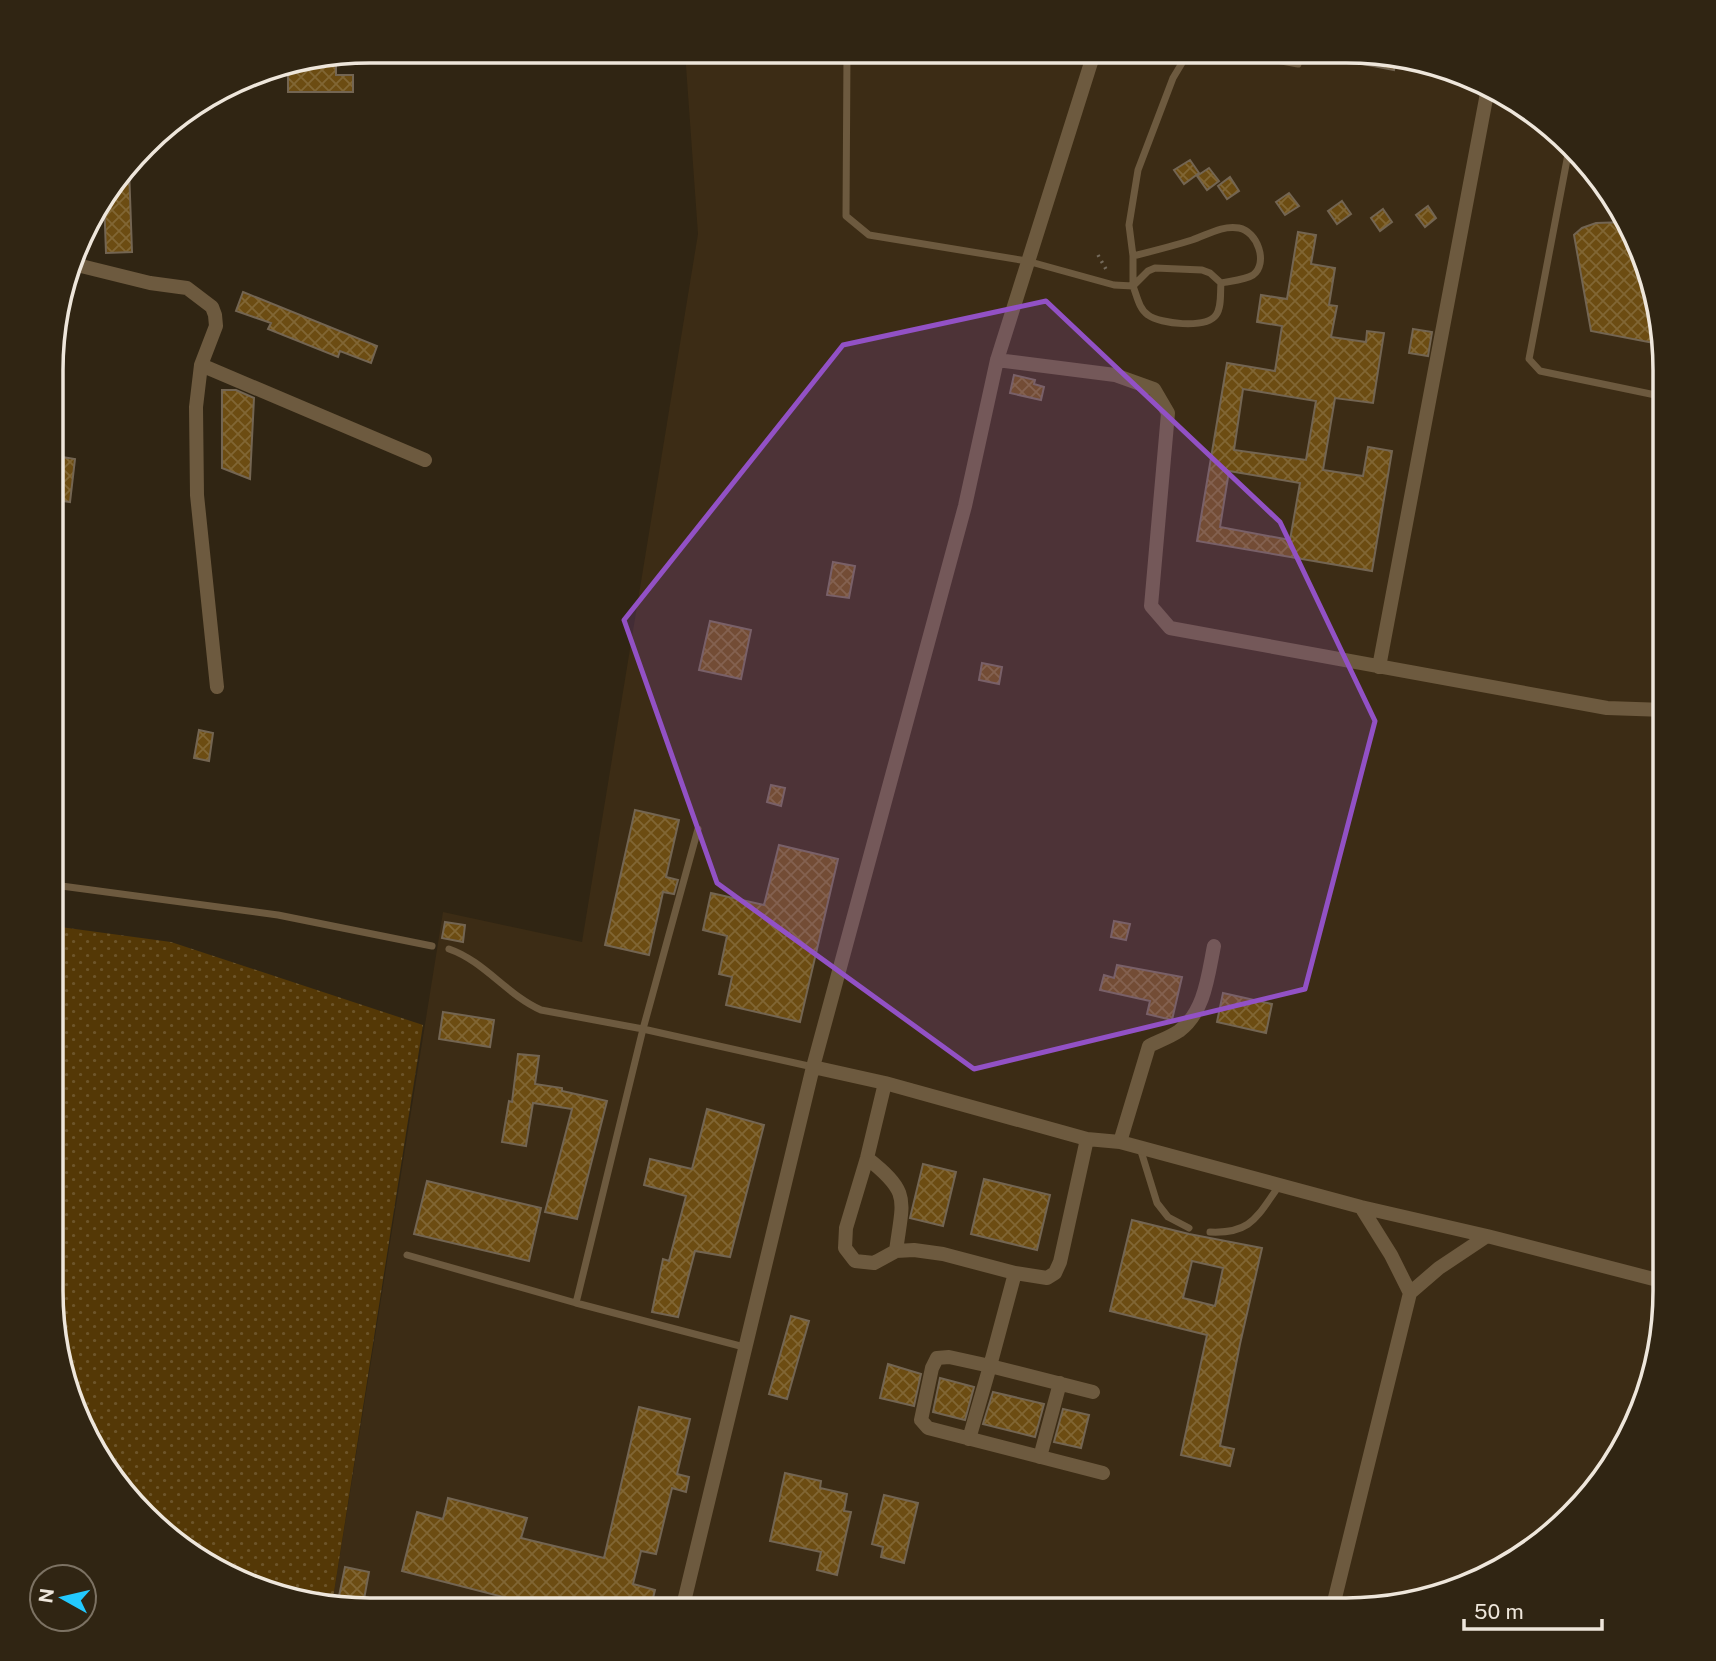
<svg xmlns="http://www.w3.org/2000/svg" width="1716" height="1661" font-family="'Public Sans',sans-serif">
	<defs>
		<pattern id="green-dots" width="8" height="8" patternUnits="userSpaceOnUse" patternTransform="scale(1.75)"><rect width="8" height="8" fill="#543806"/><path d="M2 2h.1M6 6h.1" fill="none" stroke="#6d552a" stroke-width="1.8" stroke-linecap="round"/></pattern>
		<pattern id="building-cross-hatch" width="8" height="8" patternUnits="userSpaceOnUse" patternTransform="scale(1.75)"><rect width="8" height="8" fill="#6c4c12"/><path d="M0 0l8 8M0 8l8-8" fill="none" stroke="#816634"/></pattern>
	</defs>
	<rect width="100%" height="100%" fill="#302513"/>
	<!-- built -->
	<path fill="#3c2c15" d="M685,52L1387,53L1505,93L1599,175L1641,248L1665,350V1311L1632,1433L1541,1544L1449,1593L1366,1610H350L332,1605L443,912L582,942L698,234Z"/>
	<!-- green -->
	<path fill="url(#green-dots)" d="M53,926L171,942L423,1025L332,1605L228,1577L117,1486L75,1413L51,1311Z"/>
	<!-- building -->
	<path fill="url(#building-cross-hatch)" stroke="#736552" stroke-width="2" fill-rule="evenodd" d="M1348,53H1387L1396,57L1394,70L1347,61Z
		M336,56V75H353V92H288V64Z
		M1190,160L1199,173L1184,184L1174,170Z
		M129,168L132,252L106,253L104,197Z
		M1209,168L1219,181L1207,190L1197,176Z
		M1230,177L1239,191L1227,199L1218,186Z
		M1289,193L1299,206L1285,215L1276,202Z
		M1342,201L1351,214L1337,224L1328,211Z
		M1428,206L1436,218L1425,227L1416,215Z
		M1383,209L1392,222L1380,231L1371,218Z
		M1626,222L1641,248L1664,345L1591,331L1574,235L1582,228L1596,223Z
		M1298,232L1316,235L1311,264L1335,268L1329,305L1337,306L1331,337L1366,342L1367,331L1384,333L1373,403L1335,398L1323,470L1363,476L1368,447L1392,451L1372,571L1197,541L1227,363L1275,371L1282,326L1257,322L1261,295L1287,299ZM1243,389L1316,401L1306,460L1234,450ZM1229,471L1300,483L1290,540L1220,527Z
		M243,292L377,346L371,363L340,351L338,357L268,329L271,323L236,311Z
		M1413,329L1432,332L1428,356L1409,353Z
		M1014,375L1035,380L1034,384L1044,387L1041,400L1010,393Z
		M222,390H236L254,398L250,479L222,468Z
		M56,456L75,459L70,502L56,500Z
		M833,562L855,566L849,598L827,595Z
		M710,621L751,630L741,679L699,670Z
		M982,663L1002,667L999,684L979,680Z
		M199,730L213,733L209,761L194,758Z
		M771,785L785,788L781,806L767,802Z
		M635,810L679,820L666,877L678,880L674,894L663,892L649,955L605,945Z
		M779,845L838,859L800,1022L726,1005L732,977L719,974L727,936L703,930L711,893L764,905Z
		M1114,921L1130,924L1126,940L1111,937Z
		M445,922L465,925L463,942L442,938Z
		M1117,965L1182,977L1172,1020L1147,1014L1150,1001L1100,990L1104,975L1114,978Z
		M1223,993L1272,1004L1266,1033L1217,1022Z
		M443,1012L494,1020L490,1047L439,1039Z
		M518,1054L539,1056L535,1084L562,1088V1091L607,1101L577,1219L545,1212L572,1109L533,1103L526,1146L502,1142L509,1101L512,1102Z
		M707,1109L764,1125L730,1257L695,1251L678,1317L652,1312L663,1259L669,1261L686,1196L644,1185L650,1159L692,1169Z
		M923,1164L956,1172L943,1226L910,1218Z
		M984,1179L1050,1195L1037,1250L971,1234Z
		M427,1181L541,1208L529,1261L414,1234Z
		M1132,1220L1189,1234L1262,1248L1240,1344L1220,1446L1234,1449L1230,1466L1181,1455L1207,1335L1110,1311ZM1192,1261L1223,1268L1215,1306L1183,1298Z
		M791,1316L809,1321L787,1399L769,1394Z
		M888,1364L921,1374L914,1406L880,1398Z
		M940,1378L974,1387L965,1420L933,1412Z
		M993,1392L1044,1404L1035,1437L983,1424Z
		M639,1407L690,1419L677,1474L689,1477L686,1492L672,1488L656,1554L641,1551L633,1584L655,1590L650,1610L627,1606L626,1610H554L402,1571L417,1512L443,1519L448,1498L527,1518L521,1538L604,1558Z
		M1063,1409L1089,1415L1081,1448L1054,1442Z
		M785,1473L821,1481L820,1488L847,1494L844,1511L851,1512L837,1575L817,1570L821,1552L770,1541Z
		M884,1495L918,1503L904,1563L881,1557L883,1547L872,1544Z
		M345,1567L369,1572L362,1610L337,1606Z"/>
	<g fill="none" stroke-linecap="round" stroke-linejoin="round">
		<!-- path -->
		<path stroke="#746a5b" stroke-width="3.5" stroke-dasharray="2 5" stroke-linecap="butt" d="M1098,255L1107,271"/>
		<!-- service -->
		<path stroke="#6d5a3f" stroke-width="7" d="M847,52L846,216L869,235L1027,261L1114,285L1133,286C1137,296 1139,309 1148,315C1160,324 1206,329 1216,315C1222,307 1220,292 1221,283L1210,273L1202,270L1155,268L1148,271L1133,286
			M1238,53L1298,64
			M1569,149L1529,359L1540,371L1665,397
			M1133,256C1153,251 1173,246 1192,240C1207,235 1222,225 1239,228C1257,231 1269,263 1253,275C1245,280 1230,281 1221,283
			M1133,286V256L1129,225L1138,170L1173,78L1188,53
			M698,829L643,1029L813,1067
			M54,885L278,915L432,946
			M449,949C484,961 507,995 541,1010L643,1029L576,1303L744,1347
			M1140,1148L1157,1203L1168,1217L1189,1228
			M1210,1232C1252,1234 1257,1216 1279,1186
			M407,1255L576,1303"/>
		<!-- minor -->
		<path stroke="#6d5a3f" stroke-width="14" d="M73,264L150,283L187,288L212,307L215,315L216,326L201,365L196,407L197,495L217,687
			M997,360L1115,375L1154,389L1168,413L1151,606L1170,628L1607,708L1665,710
			M201,365L425,460
			M1379,667L1488,88
			M813,1067L885,1083L1087,1139L1120,1142L1361,1207L1487,1236L1665,1282
			M885,1083L867,1158L846,1228L845,1248L855,1261L874,1263L896,1251L914,1250L943,1254L1015,1273L990,1366L949,1357L937,1358L932,1368L921,1420L928,1428L1103,1473
			M1120,1142L1149,1046C1159,1041 1170,1037 1179,1031C1205,1012 1208,975 1214,946
			M867,1158C911,1193 903,1198 896,1251
			M1015,1273L1047,1278L1055,1273L1060,1262L1087,1139
			M1410,1293L1439,1268L1487,1236
			M969,1439L990,1366L1093,1392
			M1040,1457L1060,1383
			M682,1610L813,1067L965,506L997,360L1094,53
			M1332,1610L1410,1293L1391,1255L1361,1207"/>
	</g>
	<!-- marked area -->
	<path fill="#9251c5" fill-opacity="0.2" stroke="#9251c5" stroke-width="5" stroke-linejoin="round" d="M1046,301L1280,522L1375,721L1305,989L974,1069L717,883L624,620L843,345Z"/>
	<!-- crop -->
	<path d="M0 0H1716V1661H0ZM370 63H1346A307 307 0 0 1 1653 370V1291A307 307 0 0 1 1346 1598H370A307 307 0 0 1 63 1291V370A307 307 0 0 1 370 63Z" fill="#302513" fill-rule="evenodd"/>
	<path fill="none" stroke="#eee6db" stroke-width="3.5" d="M370 63H1346A307 307 0 0 1 1653 370V1291A307 307 0 0 1 1346 1598H370A307 307 0 0 1 63 1291V370A307 307 0 0 1 370 63Z"/>
	<!-- north arrow -->
	<g transform="translate(63 1598) rotate(278)"><circle r="33" fill="#302513" stroke="#7c7263" stroke-width="2"/>
	<path d="M0-5L12 26L0 18L-12 26Z" fill="#23c9fe"/>
	<text y="-10" font-size="19" font-weight="bold" text-anchor="middle" fill="#eee6db">N</text>
	</g>
	<!-- scale -->
	<path d="M1464 1619v10h138v-10" fill="none" stroke="#eee6db" stroke-width="3.5"/>
	<text x="1474" y="1619" font-size="21" fill="#eee6db" stroke="#302513" stroke-width="5" paint-order="stroke">50 m</text>
</svg>
